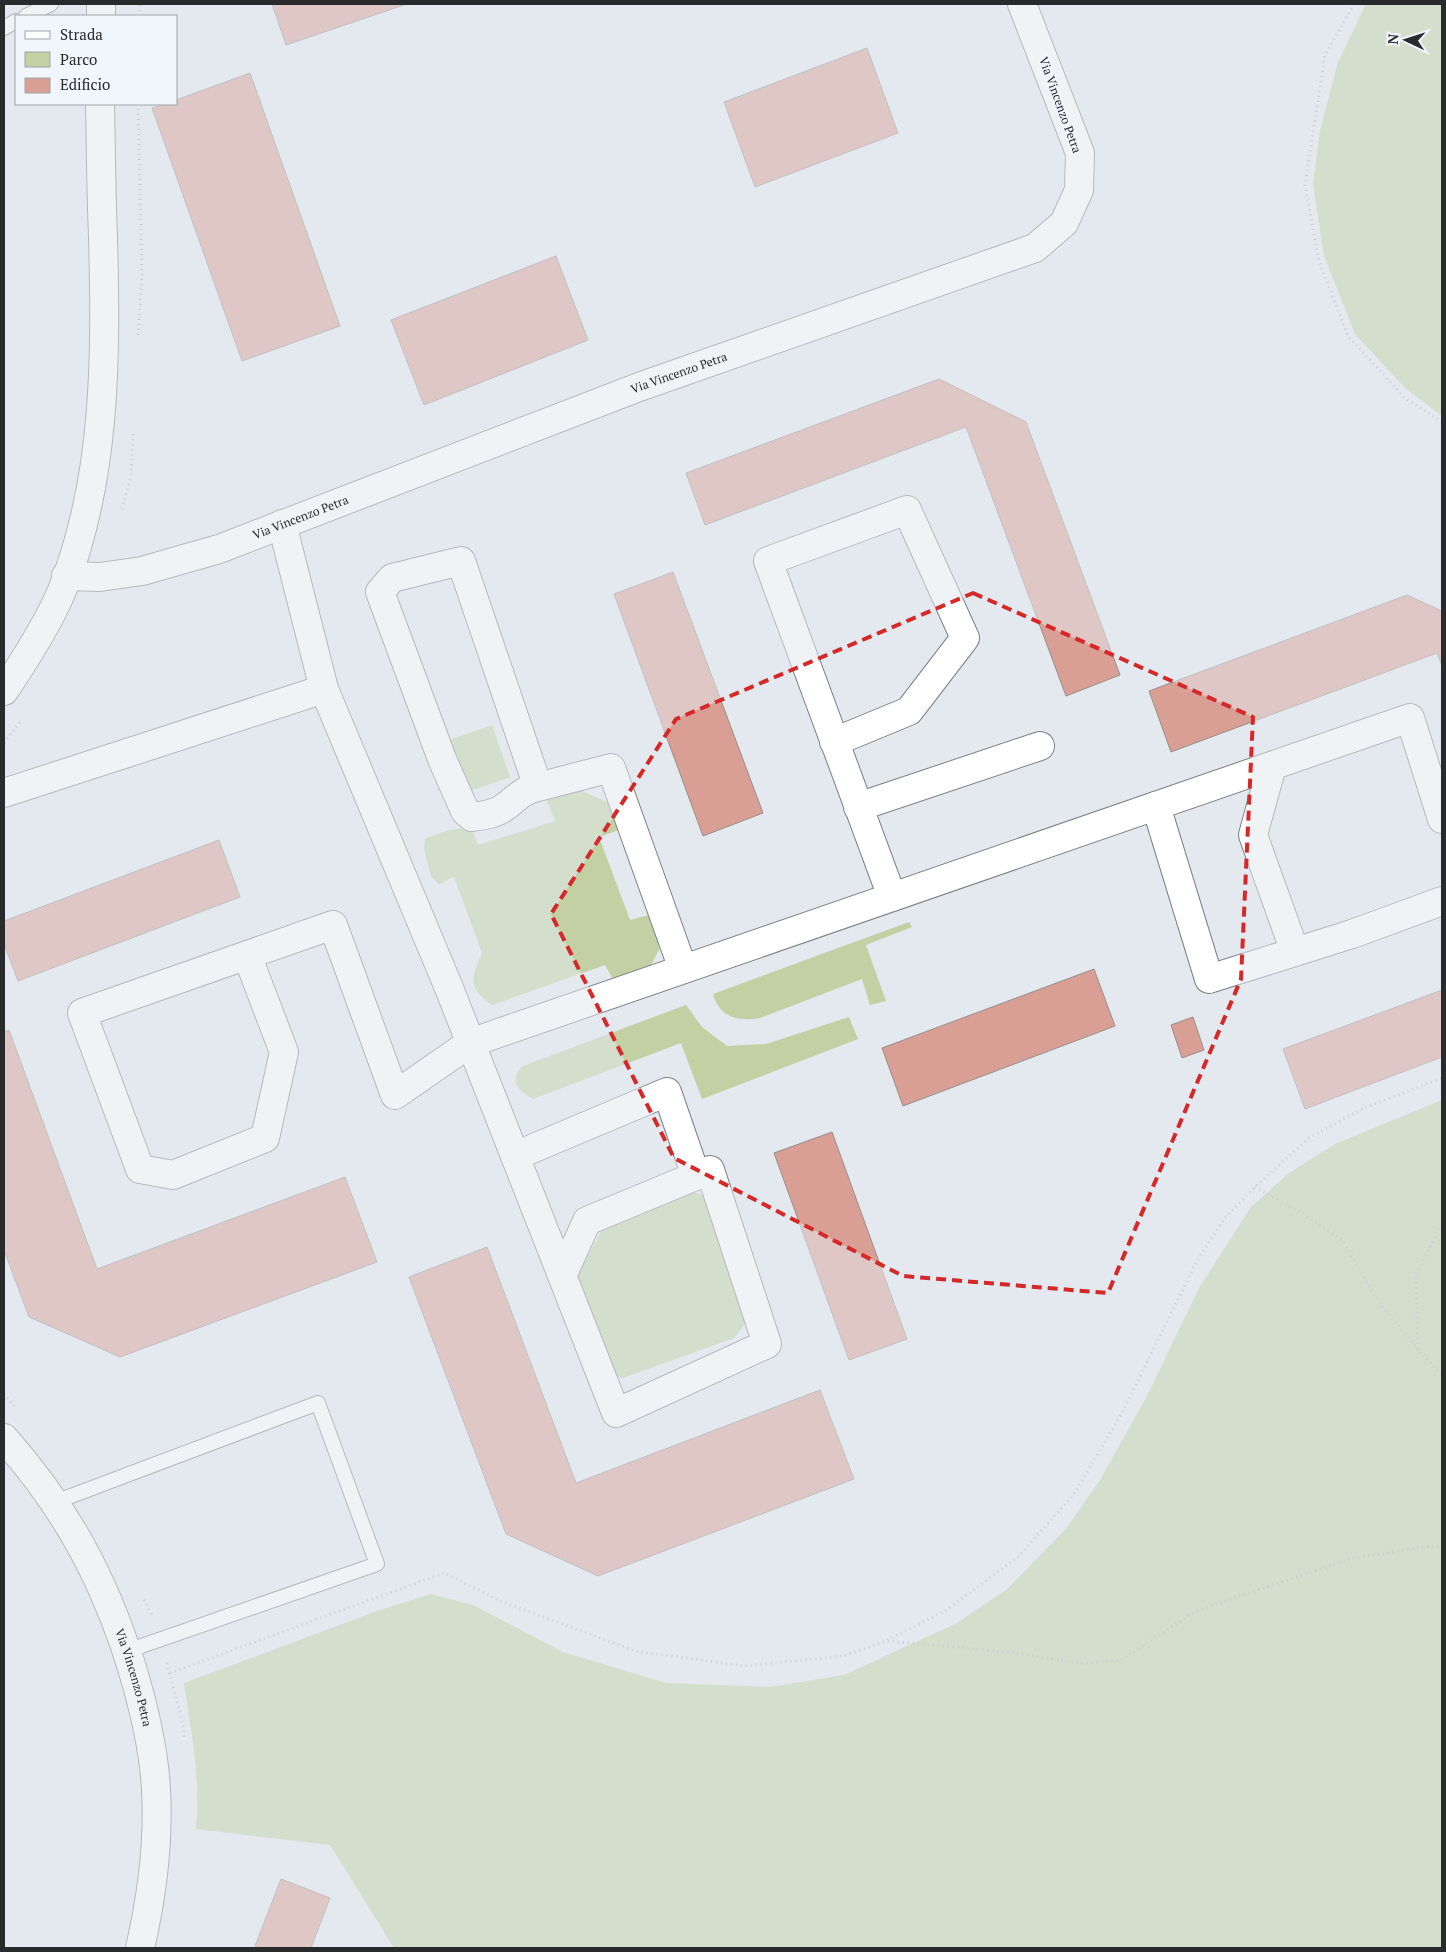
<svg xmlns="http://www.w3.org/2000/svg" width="1446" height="1952" font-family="'PT Serif',serif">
	<rect width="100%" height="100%" fill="#e3e9ee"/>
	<!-- green -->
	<path fill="#c2d0a4" d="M1366,4H1442V416L1405,388L1355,334L1324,256L1313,183L1320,131L1338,62Z
		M492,725L510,777L465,793L446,741Z
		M578,789L607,802L616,812L619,830L599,837L630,920L649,915L657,929L659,950L651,965L641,976L615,983L605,965L492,1005C467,988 471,978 482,953L454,877L439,884L431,877L424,848L425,839C441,833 454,826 472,830L478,845L555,821L546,799Z
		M909,922L912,927L866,945L886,1001L870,1005L862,979L760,1018C738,1022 719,1017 713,994Z
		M686,1005L702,1027L727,1046L766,1044L849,1017L858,1039L702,1099L681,1043L533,1099C518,1091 508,1080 523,1066Z
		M1442,1100V1948H394L330,1845L196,1829C201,1780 191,1731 184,1683L377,1611L431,1594L473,1605L563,1652L666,1683L770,1687L844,1675L957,1623L1007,1589L1065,1530L1100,1480L1147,1396L1199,1288L1251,1207L1289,1173L1335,1144Z
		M691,1191L705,1196L745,1318L743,1327L734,1338L623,1378L613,1375L574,1285L578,1275L607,1220Z"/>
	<!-- building -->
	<path fill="#d99e94" stroke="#968e8c" d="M272,4H407L286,45Z
		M867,48L898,133L755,187L724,102Z
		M250,73L340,326L242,361L152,108L165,104H176V100Z
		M556,256L588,340L424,405L391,320Z
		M939,379L1026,422L1120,675L1066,696L966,427L705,525L686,473Z
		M673,572L763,813L703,836L614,594Z
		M1407,595L1442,611V666L1437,653L1171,752L1149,691Z
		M219,840L240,897L18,981L4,944V921Z
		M1094,969L1115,1026L903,1106L882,1048Z
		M1442,990V1057L1305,1109L1283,1049Z
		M1193,1017L1204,1050L1182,1058L1171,1025Z
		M9,1030L97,1269L345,1177L377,1262L120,1357L29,1317L4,1250V1032Z
		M832,1132L907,1339L849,1360L774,1153Z
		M487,1247L576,1483L820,1390L854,1479L598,1576L506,1534L409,1277Z
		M281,1879L330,1898L311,1948H261L255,1946Z"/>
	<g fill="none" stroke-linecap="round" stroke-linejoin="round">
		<!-- service casing -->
		<g stroke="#7b8085" stroke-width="16">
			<path id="service" d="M26,16L51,4
				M4,28L16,21
				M55,1502L318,1403L377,1564L127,1651"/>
		</g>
		<!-- minor casing -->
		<g stroke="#7b8085" stroke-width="30">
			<g id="minor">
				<path d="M101,16V4"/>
				<path d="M282,524L324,689L449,988L616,1413L767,1344L710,1170L587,1221L562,1276"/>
				<path id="s1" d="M66,576L100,577L142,571L219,549L639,387L1035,248L1064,223L1079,190L1080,153L1022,4"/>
				<path d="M4,691C25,660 46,627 61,593C107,479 106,356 103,236C101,192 101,148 100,104"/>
				<path d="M834,742L909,711L965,638L907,510L768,561L892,897"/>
				<path d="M1272,766L1253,835L1295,952"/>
				<path d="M538,787C517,792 516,801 500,810C491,815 481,816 472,817L465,811L442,759L380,592L392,578L461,561L538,787L611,768L683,969"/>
				<path d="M4,793L324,689"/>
				<path d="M1156,806L1209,979L1352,934L1442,901"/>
				<path d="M858,807L1040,746"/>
				<path d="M247,955L284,1052L265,1138L173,1175L140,1169L82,1013L333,925L395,1095L470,1043L1410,718L1442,819"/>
				<path d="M515,1156L667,1092L696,1176"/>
				<path id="s2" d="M4,1438C66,1508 104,1578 132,1668C144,1708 154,1748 156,1790C159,1844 152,1896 140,1948"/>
			</g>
		</g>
		<!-- path -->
		<path stroke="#a9aeb2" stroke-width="3" stroke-dasharray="1 4" stroke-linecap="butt" d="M1354,4L1325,55L1305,185L1319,261L1348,336L1405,398L1442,422
			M139,16L140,4
			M138,104L142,277L138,338
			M122,509L131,476L133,434
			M4,743L22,719
			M1255,1187L1300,1212L1342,1240L1376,1298L1418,1350
			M1442,1224L1416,1274L1418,1350L1442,1375
			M4,1394L16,1408
			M144,1600L153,1617
			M888,1641L1008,1652L1083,1664L1121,1660L1196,1611L1350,1559L1416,1548L1442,1546
			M167,1663L184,1729V1737
			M170,1673L444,1573L503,1602L635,1651L744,1666L844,1656L886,1641L948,1609L1018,1557L1074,1494L1122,1413L1198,1259L1224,1219L1255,1187L1309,1138L1364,1108L1442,1078"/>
		<!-- service -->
		<use href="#service" stroke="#fff" stroke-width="14"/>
		<!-- minor -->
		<use href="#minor" stroke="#fff" stroke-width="28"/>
	</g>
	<!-- marked area -->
	<path d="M0 0H1446V1952H0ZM973,593L1253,717L1241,979L1108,1293L903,1276L674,1158L551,914L676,719Z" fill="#e3e9ee" fill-opacity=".55" fill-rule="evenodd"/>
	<path fill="none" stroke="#d62828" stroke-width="4" stroke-dasharray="10 6" stroke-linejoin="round" d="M973,593L1253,717L1241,979L1108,1293L903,1276L674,1158L551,914L676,719Z"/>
	<g text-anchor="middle" stroke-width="4" stroke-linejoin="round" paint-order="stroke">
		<!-- street labels -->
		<g font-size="12" fill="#282a2c" stroke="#f0f6fc">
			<text transform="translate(1060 105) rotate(70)" y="4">Via Vincenzo Petra</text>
			<text dy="4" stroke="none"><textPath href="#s1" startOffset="649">Via Vincenzo Petra</textPath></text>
			<text dy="4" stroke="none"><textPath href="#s1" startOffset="244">Via Vincenzo Petra</textPath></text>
			<text dy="4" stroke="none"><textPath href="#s2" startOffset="275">Via Vincenzo Petra</textPath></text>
		</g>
	</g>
	<!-- border -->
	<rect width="1446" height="1952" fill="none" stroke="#282a2c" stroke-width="10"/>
	<!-- legend -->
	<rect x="15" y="15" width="162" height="90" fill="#f0f6fc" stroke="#a0a4a9"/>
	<rect x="25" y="31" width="25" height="8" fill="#ffffff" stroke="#a0a4a9"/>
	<text x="60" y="40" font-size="15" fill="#282a2c">Strada</text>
	<rect x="25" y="52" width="25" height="15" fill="#c2d0a4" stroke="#a0a4a9"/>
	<text x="60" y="65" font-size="15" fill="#282a2c">Parco</text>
	<rect x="25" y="78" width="25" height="15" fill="#d99e94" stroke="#a0a4a9"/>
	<text x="60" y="90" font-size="15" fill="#282a2c">Edificio</text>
	<!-- north arrow -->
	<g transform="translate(1406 40) rotate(274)" stroke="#f0f6fc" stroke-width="4" paint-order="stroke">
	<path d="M0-4L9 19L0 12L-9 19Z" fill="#282a2c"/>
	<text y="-8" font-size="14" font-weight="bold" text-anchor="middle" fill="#282a2c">N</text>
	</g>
</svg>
